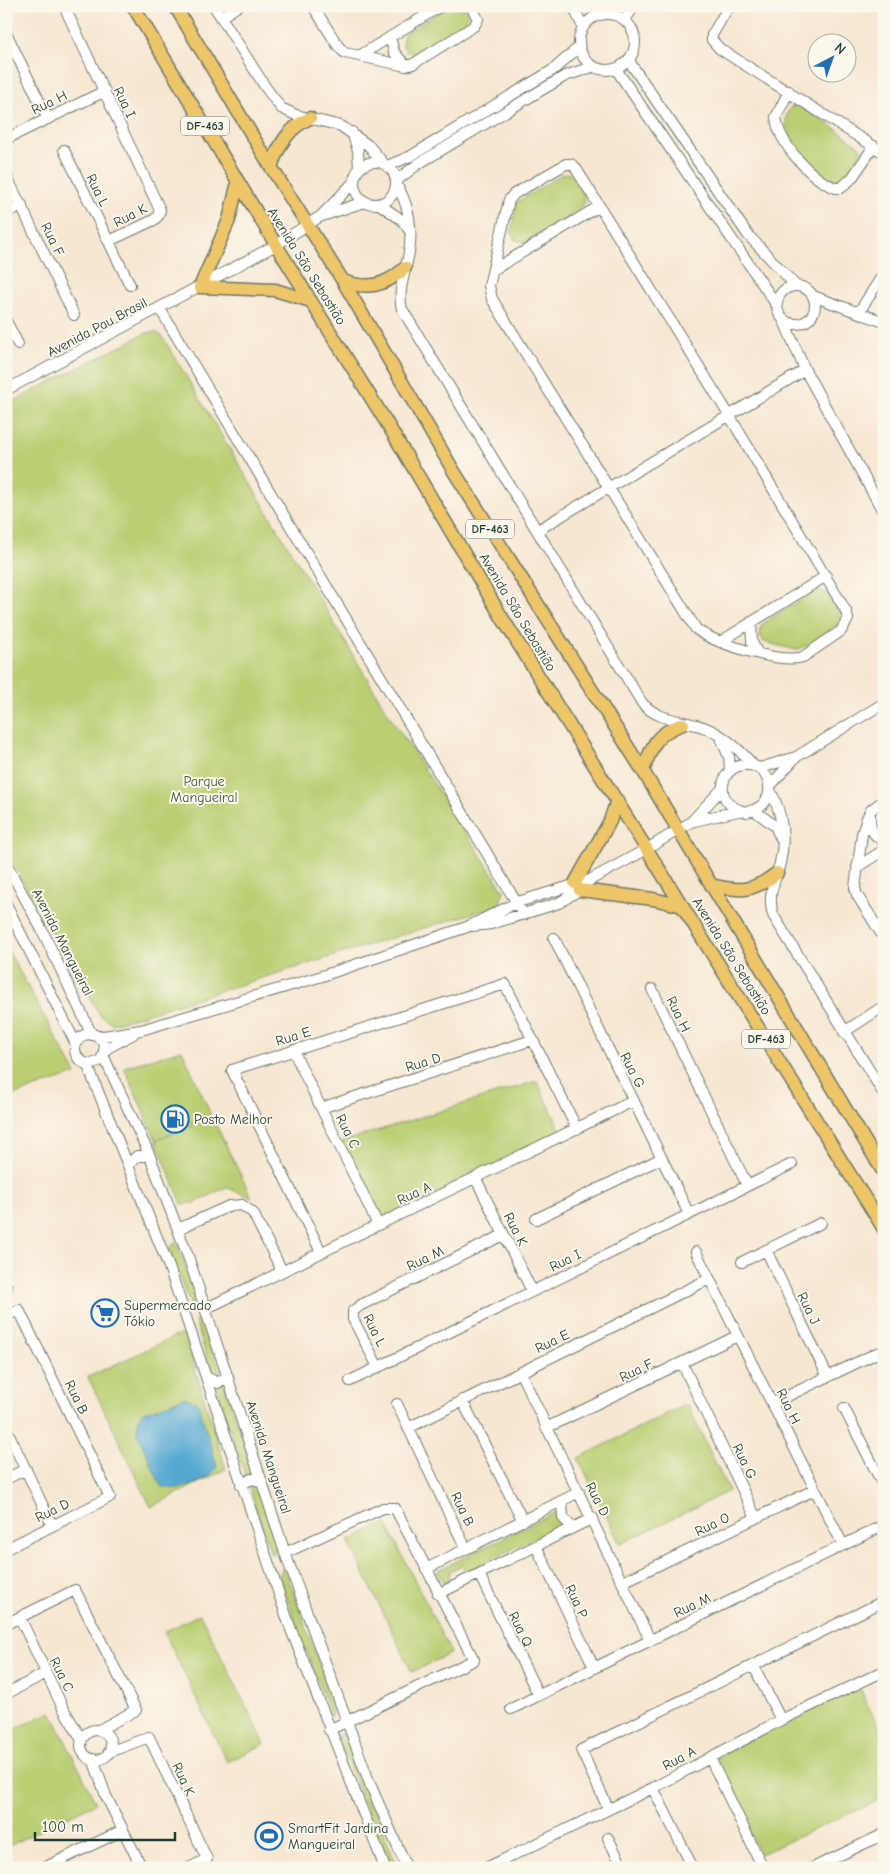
<svg xmlns="http://www.w3.org/2000/svg" width="890" height="1874" font-family="'Comic Neue',sans-serif">
	<rect width="100%" height="100%" fill="#fbf7ec"/>
	<filter id="ink" filterUnits="userSpaceOnUse"><feTurbulence type="fractalNoise" baseFrequency=".02" numOctaves="2"/><feDisplacementMap in="SourceGraphic" scale="10" xChannelSelector="R" yChannelSelector="G"/><feConvolveMatrix kernelMatrix="1 2 1 2 8 2 1 2 1" color-interpolation-filters="sRGB"/></filter>
	<filter id="wash" filterUnits="userSpaceOnUse"><feTurbulence type="fractalNoise" baseFrequency=".0096" numOctaves="4" result="noise"/><feDisplacementMap in="SourceGraphic" scale="20" xChannelSelector="R" yChannelSelector="G"/><feGaussianBlur stdDeviation="1.12" result="paint"/><feColorMatrix in="noise" values="0 0 0 0 0 0 0 0 0 0 0 0 0 0 0 0 0 1.4 0 .05"/><feComposite in="paint" operator="in"/></filter>
	<g filter="url(#wash)">
		<rect width="100%" height="100%" fill="#f7e6d1"/>
		<!-- green -->
		<path fill="#bacf73" stroke="#6c8654" d="M449,6L465,8L468,15L465,23L415,54L407,52L402,44L404,34Z
			M799,105L828,123L860,147L861,153L841,180C824,183 789,141 786,125C785,117 787,113 791,107Z
			M568,173C579,180 583,190 585,203L567,218L524,242L515,240L511,233L517,202L562,174Z
			M156,332L162,336L389,715L504,891L499,905L113,1024L100,1015L6,851V405L146,333Z
			M817,590C837,594 840,604 840,622L814,642L796,650L764,642L760,635L762,624Z
			M6,947L76,1074L6,1098Z
			M182,1050L211,1115L156,1140L124,1067Z
			M537,1081L562,1133L385,1219L378,1217L341,1142Z
			M212,1117L252,1198L226,1187L195,1203L182,1204L156,1141Z
			M176,1241L195,1294L191,1307L169,1249Z
			M202,1317L279,1551L271,1554L195,1321Z
			M184,1334L226,1469L151,1507L88,1377L174,1337Z
			M687,1404L729,1491L620,1544L578,1458Z
			M555,1512L561,1525L466,1572L462,1565L450,1571L449,1581L443,1582L437,1571Z
			M386,1523L451,1653L412,1672L348,1541Z
			M284,1566L334,1705L331,1717L279,1576Z
			M200,1614L265,1744L227,1762L164,1632Z
			M859,1687L884,1738V1798L760,1854L717,1765L720,1754Z
			M51,1712L96,1803L6,1847V1733Z
			M344,1733L398,1868H390L337,1736Z"/>
		<!-- water -->
		<path fill="#55a9d1" stroke="#3a7382" d="M185,1397L198,1403L217,1466C210,1482 177,1493 161,1486L137,1433L138,1419L142,1413Z"/>
	</g>
	<g filter="url(#ink)">
		<g fill="none" stroke-linecap="round" stroke-linejoin="round">
			<!-- minor casing -->
			<g stroke="#6b786b" stroke-width="12">
				<path id="minor" d="M64,6L160,210L158,216L154,220L109,241
					M214,6L266,88L281,108L296,115L341,126L369,146L384,164
					M313,6L338,46L345,53L406,66L413,64L474,26L478,19L471,6
					M573,6L583,27
					M729,6L712,35V40L720,49L884,153
					M579 42a28 28 0 1 1 56 0a28 28 0 1 1-56 0Z
					M221,17L238,6
					M625,20L634,6
					M6,33L48,119
					M390,37L394,52L406,66
					M359,56L441,6
					M629,61L748,235L796,286
					M616,69L776,304
					M789,91L776,117C778,143 812,180 836,188H841L852,178L874,146
					M352,132L358,151L359,169
					M6,139L105,91
					M64,150L130,285
					M354 183a21 21 0 1 1 42 0a21 21 0 1 1-42 0Z
					M566,164H571L575,167L729,415L846,611L848,619L841,631L803,657C781,664 713,643 696,629L492,299L489,286L509,200L514,194Z
					M387,166L411,156L553,70L579,47
					M6,175L74,315
					M396,181L418,164L565,76L592,67
					M396,184C409,204 413,229 409,252C406,271 397,290 402,309L642,703C660,722 681,719 703,727C723,734 739,749 753,765
					M379,204L402,220L409,230
					M6,213L22,205
					M322,216L364,202
					M493,270L598,207
					M777 305a19 19 0 1 1 38 0a19 19 0 1 1-38 0Z
					M813,296L884,322
					M160,309L524,915
					M859,312L884,273
					M6,321L18,344
					M784,321L805,370L884,513
					M6,390L276,245L321,216L353,183
					M538,530L805,370
					M751,622L752,642L757,652
					M720,642L826,576
					M721,738L729,757L730,770
					M760,768C776,785 771,807 747,812C705,805 723,751 760,768L796,757
					M770,786L796,757L884,703
					M770,790C782,812 786,838 780,863C775,882 767,894 773,915L884,1094
					M884,800L871,810L867,818L862,834L855,888L857,895L884,938
					M755,811L775,826L780,837
					M870,816C870,828 872,836 884,840
					M694,821L738,811
					M6,863L43,932L92,1035
					M857,867L884,850
					M6,904L76,1044
					M473,926L491,924L559,903L582,888L590,880L647,849L691,822L722,789
					M554,938L689,1214
					M652,989L747,1185
					M844,1032L884,1006
					M75 1049a15 15 0 1 1 30 0a15 15 0 1 1-30 0Z
					M97,1037L141,1030L319,977L467,927L518,902L590,880
					M104,1050L133,1034
					M293,1050L378,1225
					M103,1055L149,1154L189,1259L285,1553L370,1784L407,1868
					M87,1064L169,1267L290,1627L385,1868
					M321,1108L532,1040
					M129,1164L137,1156H150
					M476,1179L532,1291
					M536,1219L662,1158
					M178,1229L229,1206L242,1205L253,1213L282,1271
					M766,1250L828,1377
					M321,1252L232,1070L505,984L577,1129
					M696,1252L843,1545
					M742,1262L821,1223
					M6,1286L7,1287
					M207,1308L633,1101
					M6,1316L19,1310L110,1497L6,1549
					M682,1363L756,1518
					M378,1367L353,1319V1311L361,1305L503,1235
					M520,1372L650,1640
					M208,1378L218,1383L228,1376
					M350,1381L792,1164
					M462,1400L523,1521
					M773,1403L877,1353L884,1352
					M397,1404L466,1549
					M844,1408L884,1487
					M6,1428L52,1525
					M408,1428L709,1279
					M546,1428L737,1336
					M6,1479L26,1469
					M241,1485L251,1479L262,1481
					M562,1502L563,1518L572,1527
					M536,1546L594,1667
					M285,1553L383,1508H395L474,1660L329,1730
					M426,1569L579,1492
					M479,1574L538,1694
					M623,1582L814,1490
					M438,1594L593,1518
					M20,1618L63,1708L82,1740
					M6,1624L75,1590L136,1710L99,1730
					M753,1665L781,1720
					M6,1694L46,1673
					M511,1709L884,1525
					M81 1745a15 15 0 1 1 30 0a15 15 0 1 1-30 0Z
					M109,1752L149,1737L207,1859L189,1868
					M710,1758L763,1868
					M93,1759L106,1796L142,1868
					M653,1788L693,1868
					M608,1808L581,1750L884,1601
					M608,1838L623,1868
					M44,1868L123,1830
					M486,1868L653,1788L781,1720L884,1671
					M813,1868L884,1834"/>
			</g>
			<!-- major casing -->
			<g stroke="#6b786b" stroke-width="15">
				<path id="major" d="M133,6L276,245L388,425L501,616L884,1229
					M175,6L271,167L343,281L453,470L643,771L884,1173
					M271,167C279,145 288,128 310,118
					M238,182L229,220L200,287L275,290L311,301
					M343,281C368,290 385,286 405,268
					M643,771C652,745 656,733 683,724
					M575,883L610,821L617,800
					M711,885C740,892 753,892 777,873
					M580,890L653,899L683,906"/>
			</g>
			<!-- minor -->
			<use href="#minor" stroke="#fff" stroke-width="10"/>
			<!-- major -->
			<use href="#major" stroke="#eec569" stroke-width="12"/>
		</g>
	</g>
	<!-- icons -->
	<defs>
		<g id="fuel-ring" transform="scale(1.4375)"><circle r="9.5" fill="#fbf7ec" stroke="#1f6fb2" stroke-width="1.5"/><path d="M-5.5-6h7V0h2V4h1.3V-2.5L3-4.5l.8-.8L6-3V5H2.5V1h-1V6h-7ZM-4.2-4.7v3.2H.2V-4.7Z" fill="#1f6fb2"/></g>
		<g id="supermarket-ring" transform="scale(1.4375)"><circle r="9.5" fill="#fbf7ec" stroke="#1f6fb2" stroke-width="1.5"/><path d="M-6-5.5h2.5l.6 2H6L4.5 2H-2.5L-4.4-4H-6ZM-1.5 3.2a1.3 1.3 0 1 0 .1 0ZM3 3.2a1.3 1.3 0 1 0 .1 0Z" fill="#1f6fb2"/></g>
		<g id="stadium-ring" transform="scale(1.4375)"><circle r="9.5" fill="#fbf7ec" stroke="#1f6fb2" stroke-width="1.5"/><path d="M0-5a6.5 5 0 1 0 0 10a6.5 5 0 1 0 0-10ZM-3.5-1.8h7v3.6h-7Z" fill="#1f6fb2"/></g>
	</defs>
	<g fill-rule="evenodd">
		<use href="#fuel-ring" x="175" y="1119"/>
		<use href="#supermarket-ring" x="105" y="1313"/>
		<use href="#stadium-ring" x="269" y="1836"/>
	</g>
	<g text-anchor="middle" stroke-width="4" stroke-linejoin="round" paint-order="stroke">
		<!-- shield labels -->
		<g fill="#fbf7ec" stroke="#61756b" stroke-width="1">
			<rect x="181" y="116.5" width="48" height="19" rx="4"/>
			<rect x="466" y="519.5" width="48" height="19" rx="4"/>
			<rect x="742" y="1029.5" width="48" height="19" rx="4"/>
		</g>
		<g font-size="12" font-weight="bold" fill="#1f3d34">
			<text x="205" y="130">DF-463</text>
			<text x="490" y="533">DF-463</text>
			<text x="766" y="1043">DF-463</text>
		</g>
		<!-- street labels -->
		<g font-size="14" fill="#1f3d34" stroke="#fbf7ec">
			<text transform="translate(49 102) rotate(-26)" y="5">Rua H</text>
			<text transform="translate(125 102) rotate(64)" y="5">Rua I</text>
			<text transform="translate(98 190) rotate(64)" y="5">Rua L</text>
			<text transform="translate(130 215) rotate(-27)" y="5">Rua K</text>
			<text transform="translate(53 239) rotate(64)" y="5">Rua F</text>
			<text transform="translate(307 266) rotate(58)" y="5">Avenida São Sebastião</text>
			<text transform="translate(97 327) rotate(-28)" y="5">Avenida Pau Brasil</text>
			<text transform="translate(518 612) rotate(59)" y="5">Avenida São Sebastião</text>
			<text transform="translate(63 942) rotate(63)" y="5">Avenida Mangueiral</text>
			<text transform="translate(732 956) rotate(58)" y="5">Avenida São Sebastião</text>
			<text transform="translate(679 1014) rotate(64)" y="5">Rua H</text>
			<text transform="translate(293 1036) rotate(-17)" y="5">Rua E</text>
			<text transform="translate(423 1062) rotate(-17)" y="5">Rua D</text>
			<text transform="translate(633 1070) rotate(63)" y="5">Rua G</text>
			<text transform="translate(348 1131) rotate(64)" y="5">Rua C</text>
			<text transform="translate(414 1193) rotate(-25)" y="5">Rua A</text>
			<text transform="translate(516 1229) rotate(63)" y="5">Rua K</text>
			<text transform="translate(425 1258) rotate(-26)" y="5">Rua M</text>
			<text transform="translate(565 1260) rotate(-26)" y="5">Rua I</text>
			<text transform="translate(809 1308) rotate(64)" y="5">Rua J</text>
			<text transform="translate(375 1330) rotate(64)" y="5">Rua L</text>
			<text transform="translate(552 1341) rotate(-26)" y="5">Rua E</text>
			<text transform="translate(636 1370) rotate(-26)" y="5">Rua F</text>
			<text transform="translate(77 1397) rotate(64)" y="5">Rua B</text>
			<text transform="translate(789 1406) rotate(64)" y="5">Rua H</text>
			<text transform="translate(269 1457) rotate(72)" y="5">Avenida Mangueiral</text>
			<text transform="translate(745 1461) rotate(64)" y="5">Rua G</text>
			<text transform="translate(598 1499) rotate(63)" y="5">Rua D</text>
			<text transform="translate(463 1509) rotate(65)" y="5">Rua B</text>
			<text transform="translate(52 1510) rotate(-26)" y="5">Rua D</text>
			<text transform="translate(712 1524) rotate(-26)" y="5">Rua O</text>
			<text transform="translate(577 1601) rotate(65)" y="5">Rua P</text>
			<text transform="translate(692 1605) rotate(-25)" y="5">Rua M</text>
			<text transform="translate(521 1629) rotate(64)" y="5">Rua Q</text>
			<text transform="translate(62 1674) rotate(64)" y="5">Rua C</text>
			<text transform="translate(679 1758) rotate(-28)" y="5">Rua A</text>
			<text transform="translate(184 1779) rotate(65)" y="5">Rua K</text>
		</g>
		<!-- park labels -->
		<g font-size="14" fill="#3e5a41" stroke="#fbf7ec">
			<text x="204" y="786">Parque<tspan x="204" dy="16">Mangueiral</tspan></text>
		</g>
		<!-- poi labels -->
		<g font-size="14" fill="#1f3d34" stroke="#fbf7ec" text-anchor="start">
			<text x="194" y="1124">Posto Melhor</text>
			<text x="124" y="1310">Supermercado<tspan x="124" dy="16">Tókio</tspan></text>
			<text x="288" y="1833">SmartFit Jardina<tspan x="288" dy="16">Mangueiral</tspan></text>
		</g>
	</g>
	<!-- margin -->
	<rect width="890" height="1874" fill="none" stroke="#fbf7ec" stroke-width="25"/>
	<!-- north arrow -->
	<g transform="translate(832 58) rotate(41)"><circle r="24" fill="#fbf7ec" stroke="#a3ada2"/>
	<path d="M0-4L9 19L0 12L-9 19Z" fill="#1f6fb2"/>
	<text y="-8" font-size="14" font-weight="bold" text-anchor="middle" fill="#1f3d34">N</text>
	</g>
	<!-- scale -->
	<path d="M35 1832v8h140v-8" fill="none" stroke="#1f3d34" stroke-width="2.5"/>
	<text x="42" y="1832" font-size="15" fill="#1f3d34" stroke="#fbf7ec" stroke-width="4" paint-order="stroke">100 m</text>
</svg>
